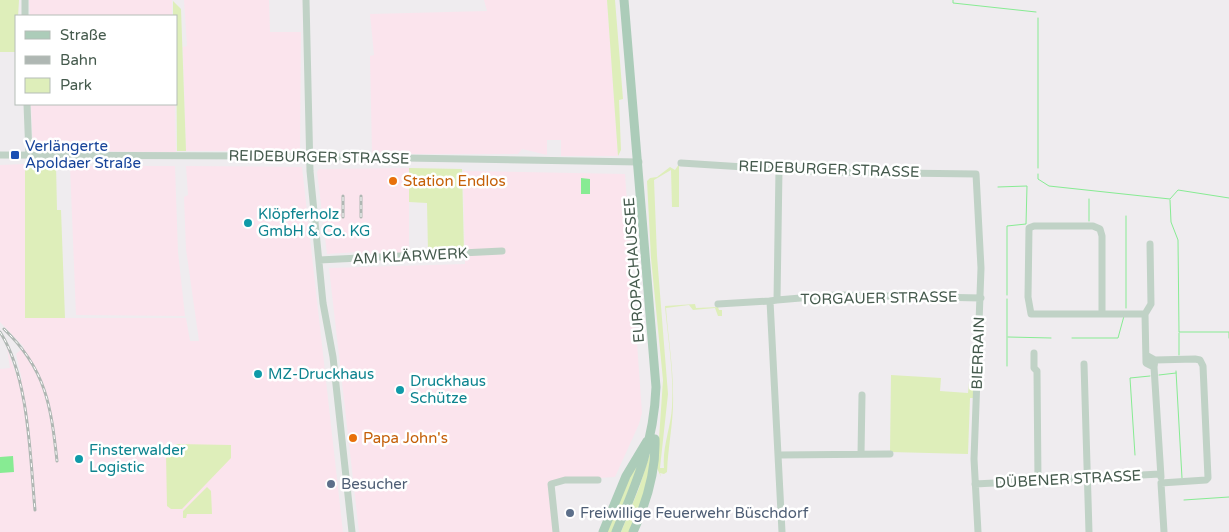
<svg xmlns="http://www.w3.org/2000/svg" width="1229" height="532" font-family="'Varela Round',sans-serif">
	<rect width="100%" height="100%" fill="#efecef"/>
	<!-- commercial -->
	<path fill="#fbe4ed" d="M29,0H172V16H30Z
		M184,0H269L270,32H301L300,151H186L183,47L187,46Z
		M484,0H607L618,156H561V140H547V155L522,149L518,154H372L370,56L374,55L370,14L487,11Z
		M31,104H175L176,152L33,151Z
		M25,164V318H186L190,341H199L186,249L184,197L188,195L186,166L302,167L343,532H0V369L10,368L7,348L18,380H22L16,354L24,347L0,322V165Z
		M70,166H175L178,252L185,316L76,315Z
		M409,168V253L362,257L359,252L327,254L317,172L319,169Z
		M463,171L625,174L642,413L639,424L615,477L551,481L556,532H359L329,268L465,264Z"/>
	<!-- green -->
	<path fill="#deeeba" d="M0,0H19L16,52H0Z
		M607,0H615L623,99L619,100L621,150L618,156Z
		M173,1L181,9L186,151H177L176,16H173Z
		M25,164H56L57,210H61L65,318H25Z
		M679,164V207H672L671,170L654,180L657,256L668,394L660,468H664C662,447 671,427 672,407C674,373 668,340 665,306L695,304L696,308L718,307L719,310H722V316H718L715,308L693,310L689,305L666,308C668,337 673,365 673,394C674,420 668,446 667,472L664,474L660,473L661,477L657,468L663,380L651,258L647,181L650,178L657,177L670,167L675,170Z
		M409,168L462,169L464,252H428L427,203L409,202Z
		M891,375L941,378L940,391L968,393L969,383L974,384L973,398H970L968,454L890,452Z
		M177,444L231,445V458L182,509H171L167,506L166,454L172,446Z
		M653,444L648,482L631,532H621L639,488Z
		M646,446L612,532H606L625,483Z
		M207,487L211,491L212,514H187L186,518H183V511Z"/>
	<!-- water -->
	<path fill="#87eb93" d="M581,178L590,179V194H581Z
		M13,456L14,472L0,473V457Z"/>
	<g fill="none" stroke-linecap="round" stroke-linejoin="round">
		<!-- stream -->
		<path stroke="#87eb93" stroke-width="1" d="M953,0V3L1036,12
			M1038,168V18
			M1038,174V179L1049,186L1170,199L1178,190L1229,198
			M998,187L1027,186L1026,224L1007,226V295
			M1089,199V221
			M1170,200L1171,222L1178,240L1179,332H1229V338
			M1126,308V216
			M1008,337L1051,338
			M1072,338H1118L1124,316
			M1179,355V333
			M1007,366V299
			M1176,371L1182,478
			M1159,375L1176,373
			M1135,455L1130,378L1150,376
			M1184,500L1229,497"/>
		<!-- minor -->
		<path stroke="#c0d2c6" stroke-width="7" d="M25,0V16
			M306,0L310,171L323,303L333,357L352,532
			M27,104L29,155
			M0,155L284,156L639,162
			M681,163L824,172L976,174L981,268L974,459L978,532
			M779,169L777,300L770,301L782,532
			M319,260L502,251
			M777,300L836,295L981,298
			M718,304L770,301
			M1102,314V236L1100,229L1093,226H1034L1029,228L1028,297L1031,314H1145
			M1034,353V368L1037,371L1038,481
			M1146,355L1155,360L1154,367L1146,363L1145,314L1151,304L1150,244
			M1155,360L1195,359L1200,360L1203,366L1208,478L1206,480L1161,483L1164,532
			M1084,364L1089,532
			M1154,367L1161,477
			M861,454L862,395
			M779,455L890,454
			M975,484L1160,474
			M556,532L551,484L565,480H598"/>
		<!-- major -->
		<path stroke="#acccb9" stroke-width="9" d="M603,532L626,476L647,441
			M616,532C637,482 654,442 656,387L624,0
			M633,532C646,504 656,470 655,439"/>
		<!-- rail casing -->
		<g stroke="#afb7b3" stroke-width="3">
			<path id="rail" d="M343,217V196
				M361,217V196
				M4,329C46,369 51,406 57,461
				M0,332C29,376 30,457 35,510"/>
		</g>
		<!-- rail -->
		<use href="#rail" stroke="#fff" stroke-width="1" stroke-dasharray="4" stroke-linecap="butt"/>
	</g>
	<!-- markers -->
	<rect fill="#1a4fb4" stroke="#fff" stroke-width="2" x="10" y="150" width="10" height="10" rx="2.5"/>
	<g fill="#e8710a" stroke="#fff" stroke-width="2">
		<circle cx="393" cy="181" r="5"/>
		<circle cx="353" cy="438" r="5"/>
	</g>
	<g fill="#0f9aa8" stroke="#fff" stroke-width="2">
		<circle cx="248" cy="223" r="5"/>
		<circle cx="258" cy="374" r="5"/>
		<circle cx="400" cy="390" r="5"/>
		<circle cx="79" cy="459" r="5"/>
	</g>
	<g fill="#5c6f8a" stroke="#fff" stroke-width="2">
		<circle cx="331" cy="484" r="5"/>
		<circle cx="570" cy="513" r="5"/>
	</g>
	<g text-anchor="middle" stroke-width="5" stroke-linejoin="round" paint-order="stroke">
		<!-- transit labels -->
		<g font-size="15" fill="#164399" stroke="#fff" text-anchor="start">
			<text x="25" y="151">Verlängerte<tspan x="25" dy="17">Apoldaer Straße</tspan></text>
		</g>
		<!-- street labels -->
		<g font-size="15" fill="#455a4d" stroke="#fff">
			<text transform="translate(319 157) rotate(1)" y="5">REIDEBURGER STRASSE</text>
			<text transform="translate(829 169) rotate(2)" y="5">REIDEBURGER STRASSE</text>
			<text transform="translate(410 256) rotate(-3)" y="5">AM KLÄRWERK</text>
			<text transform="translate(634 270) rotate(-94)" y="5">EUROPACHAUSSEE</text>
			<text transform="translate(879 298) rotate(-1)" y="5">TORGAUER STRASSE</text>
			<text transform="translate(978 353) rotate(-88)" y="5">BIERRAIN</text>
			<text transform="translate(1068 479) rotate(-3)" y="5">DÜBENER STRASSE</text>
		</g>
		<!-- food labels -->
		<g font-size="15" fill="#c56008" stroke="#fff" text-anchor="start">
			<text x="403" y="186">Station Endlos</text>
			<text x="363" y="443">Papa John's</text>
		</g>
		<!-- culture labels -->
		<g font-size="15" fill="#0d838f" stroke="#fff" text-anchor="start">
			<text x="258" y="219">Klöpferholz<tspan x="258" dy="17">GmbH &amp; Co. KG</tspan></text>
			<text x="268" y="379">MZ-Druckhaus</text>
			<text x="410" y="386">Druckhaus<tspan x="410" dy="17">Schütze</tspan></text>
			<text x="89" y="455">Finsterwalder<tspan x="89" dy="17">Logistic</tspan></text>
		</g>
		<!-- service labels -->
		<g font-size="15" fill="#4e5e75" stroke="#fff" text-anchor="start">
			<text x="341" y="489">Besucher</text>
			<text x="580" y="518">Freiwillige Feuerwehr Büschdorf</text>
		</g>
	</g>
	<!-- legend -->
	<rect x="15" y="15" width="162" height="90" fill="#ffffff" stroke="#b5bdb8"/>
	<rect x="25" y="31" width="25" height="8" fill="#acccb9" stroke="#b5bdb8"/>
	<text x="60" y="40" font-size="15" fill="#455a4d">Straße</text>
	<rect x="25" y="56" width="25" height="8" fill="#afb7b3" stroke="#b5bdb8"/>
	<text x="60" y="65" font-size="15" fill="#455a4d">Bahn</text>
	<rect x="25" y="78" width="25" height="15" fill="#deeeba" stroke="#b5bdb8"/>
	<text x="60" y="90" font-size="15" fill="#455a4d">Park</text>
</svg>
